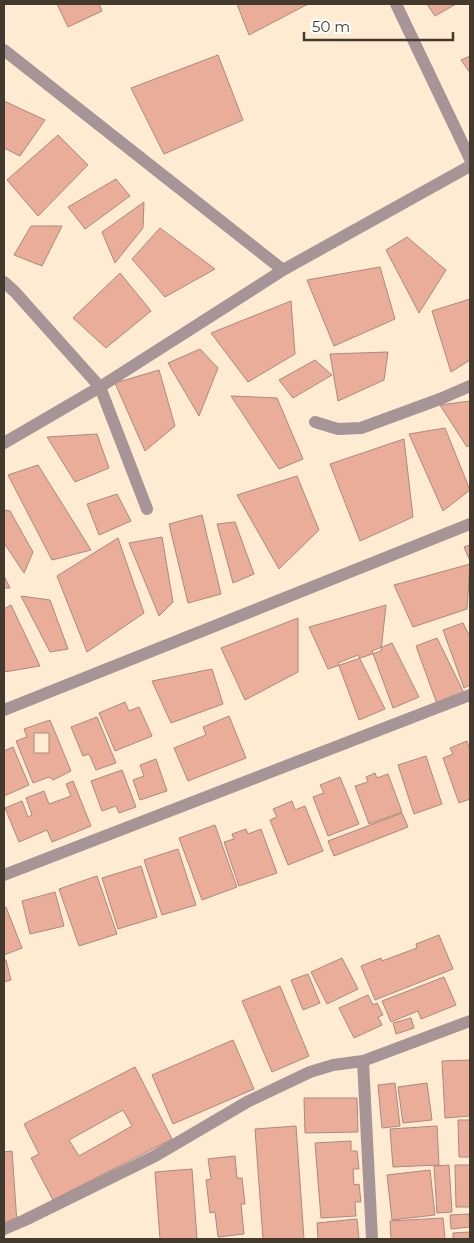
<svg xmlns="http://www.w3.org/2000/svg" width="474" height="1243" font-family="Montserrat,sans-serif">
	<rect width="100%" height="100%" fill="#feebd2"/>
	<!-- building -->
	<path fill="#eaad99" stroke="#ad897d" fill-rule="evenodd" d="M57,4H99L102,11L68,27Z
		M237,4H308L249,35Z
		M427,4H456L435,16Z
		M218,55L243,120L164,154L131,88Z
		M470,56V73L461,60Z
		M4,101L45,120L20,156L4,148Z
		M58,135L88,165L38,216L7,180Z
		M116,179L130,196L85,229L68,207Z
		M144,202L143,228L115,263L102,232Z
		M31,226H62L42,266L14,255Z
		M160,228L215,269L165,297L132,259Z
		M407,237L446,270L419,313L386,250Z
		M380,267L395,319L334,346L307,280Z
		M120,273L151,311L106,348L73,318Z
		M470,299V360L451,372L432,311Z
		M291,301L295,354L248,382L211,333Z
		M200,349L218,368L199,416L168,363Z
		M388,352L384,380L338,401L330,354Z
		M315,360L332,375L293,398L279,380Z
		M159,370L175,426L145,451L115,383Z
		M231,396L277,398L303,459L279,469Z
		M470,401V445L467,447L440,405Z
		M445,428L470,490L443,511L409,434Z
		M97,434L109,468L75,482L47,437Z
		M404,439L413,517L360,541L330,464Z
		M38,465L91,550L52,560L8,475Z
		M297,476L319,530L279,569L237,495Z
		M117,494L131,521L99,535L87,504Z
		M4,510L10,511L33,552L24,573L4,543Z
		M202,515L221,594L188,603L169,524Z
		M235,522L254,574L233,583L217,524Z
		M162,537L173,602L159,616L129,543Z
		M118,538L144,613L87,652L57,576Z
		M470,545V561L464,547Z
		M470,564L467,609L413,627L394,585Z
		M4,576L10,588H4Z
		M21,596L50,600L68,649L50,652Z
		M11,605L40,666L4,672V609Z
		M386,605L381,651L328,669L309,627Z
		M298,618V672L245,700L221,648Z
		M463,623L470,637V685L464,688L443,630Z
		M437,638L464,693L437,704L416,646Z
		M392,643L419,697L393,708L372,651Z
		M358,655L385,709L359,720L338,663Z
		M212,669L223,704L171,723L152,681Z
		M125,702L129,711L139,707L152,736L115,751L99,713Z
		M229,716L246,758L188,781L174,748L206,735L203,727Z
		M97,717L116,763L96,770L89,754L83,756L71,727Z
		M50,720L71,771L53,780L49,777L33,783L16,741L27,737L24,729ZM34,733H49V753H34Z
		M467,741L469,748H470V799L459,803L443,758L453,754L450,748Z
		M13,747L29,785L4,796V751Z
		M426,756L442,804L414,814L398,765Z
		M156,759L167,791L140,800L133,780L144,776L140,765Z
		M122,770L136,807L119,813L116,806L102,811L91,781Z
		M375,773L377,778L388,774L402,812L369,824L355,786L368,782L366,777Z
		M340,777L359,824L328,836L313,797L324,793L320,785Z
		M73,781L91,826L52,842L47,830L19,842L5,808L22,801L28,817L32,815L26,798L44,791L49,804L71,796L66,784Z
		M292,801L295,810L305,806L323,851L288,865L270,820L277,817L273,809Z
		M402,813L408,827L334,856L328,841Z
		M215,825L237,887L202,900L179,838Z
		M246,829L248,834L261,829L277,873L239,886L224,842L234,839L232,834Z
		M178,849L196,905L162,915L144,860Z
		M141,866L157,917L118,929L102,878Z
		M97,876L117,934L79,946L59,889Z
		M55,892L64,926L30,934L22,901Z
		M6,907L22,948L4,955V908Z
		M439,935L453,969L375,1000L361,966L381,958L382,961L417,948L416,944Z
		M342,958L358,989L327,1004L311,972Z
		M4,960H6L11,980L4,982Z
		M308,974L320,1003L303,1010L291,980Z
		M444,977L456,1005L421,1019L418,1011L391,1022L382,1001Z
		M280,986L309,1056L272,1072L242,1001Z
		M368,995L373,1005L377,1003L383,1015L378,1017L382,1025L354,1038L339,1008Z
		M411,1018L414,1028L396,1034L393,1023Z
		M233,1040L254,1089L173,1124L152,1075Z
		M470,1060V1116L445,1118L442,1061Z
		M135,1067L172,1139L53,1200L31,1158L39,1154L24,1124ZM123,1110L132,1126L79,1156L69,1140Z
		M395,1083L400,1126L382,1128L378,1085Z
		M427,1083L432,1120L403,1123L398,1087Z
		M304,1098H357L358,1132L305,1133Z
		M458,1120H470V1157H459Z
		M296,1126L304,1239H263L255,1129Z
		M437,1126L439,1165L393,1167L390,1129Z
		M351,1141V1151H357L359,1169H353L354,1185L359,1184L361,1202H355L356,1216L321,1218L315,1143Z
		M12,1151L17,1223L4,1224V1152Z
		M235,1156L237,1178H242L245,1204H241L244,1234L218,1237L215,1212L210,1213L206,1180L211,1179L208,1159Z
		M449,1165L452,1212L437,1213L434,1166Z
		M455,1165H470V1207H456Z
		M192,1169L197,1239H160L155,1172Z
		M430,1170L435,1215L392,1220L387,1175Z
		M469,1214L470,1227L451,1229L450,1215Z
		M443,1218L445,1239H391L390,1221Z
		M357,1219L359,1239H318L317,1223Z
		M470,1232V1239H453V1233Z"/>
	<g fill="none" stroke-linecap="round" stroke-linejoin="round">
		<!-- minor -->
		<path stroke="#a69497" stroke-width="12" d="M396,4L470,159
			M4,50L283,270
			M4,282L15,292L100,387L147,509
			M315,422L338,429L361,428L440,399L470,386
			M4,443L100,387L283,270L470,166
			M4,710L470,524
			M4,875L470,695
			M363,1061L372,1239
			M4,1229L25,1220L155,1156L247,1102L310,1072L333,1065L363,1061L470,1021"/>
	</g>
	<!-- border -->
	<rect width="474" height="1243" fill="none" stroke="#433a2e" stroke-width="10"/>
	<!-- scale -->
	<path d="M304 32v8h149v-8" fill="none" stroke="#433a2e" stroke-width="2.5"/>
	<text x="312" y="32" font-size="15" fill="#433a2e" stroke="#ffffff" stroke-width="4" paint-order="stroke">50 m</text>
</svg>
